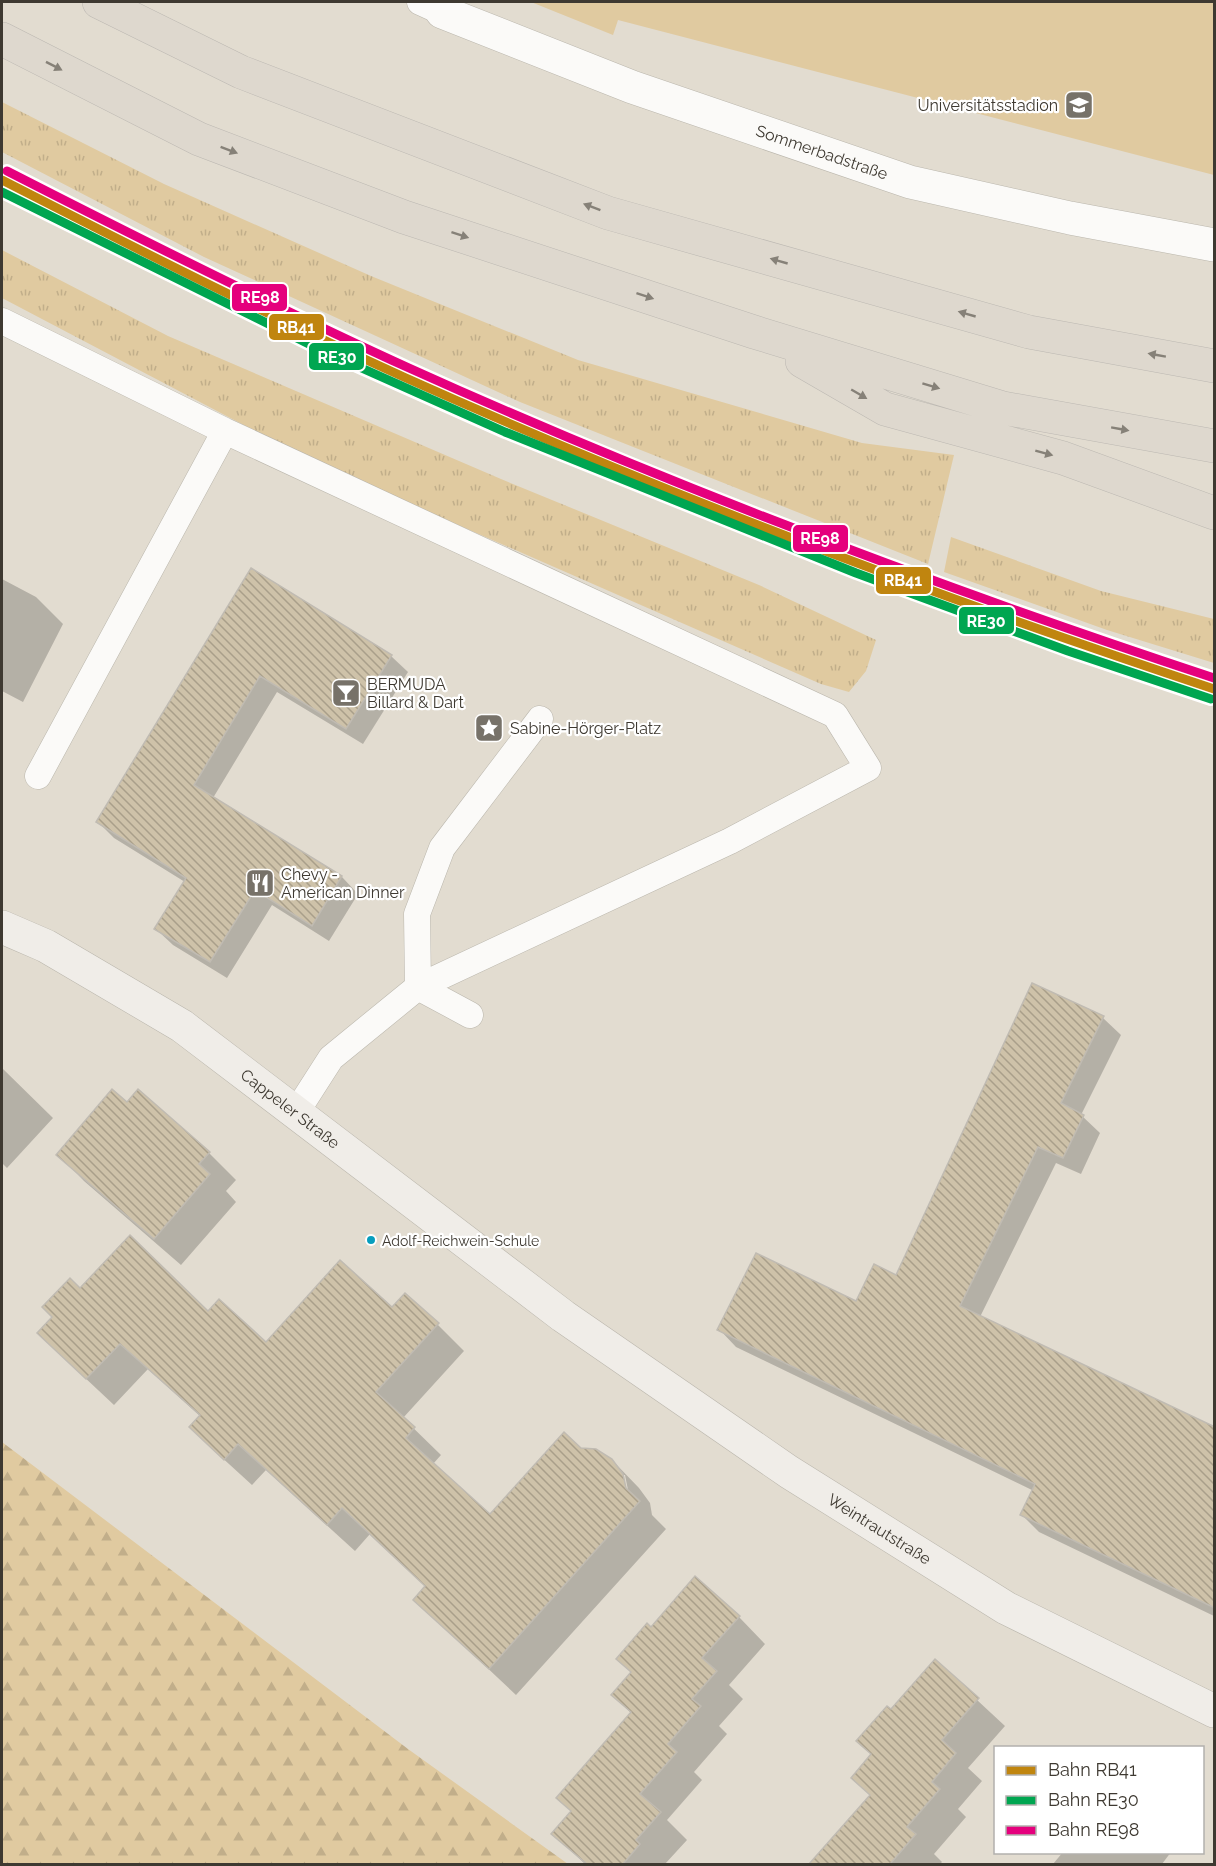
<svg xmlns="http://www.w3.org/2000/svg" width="1216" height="1866" font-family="Raleway,sans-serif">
	<defs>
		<pattern id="grass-tufts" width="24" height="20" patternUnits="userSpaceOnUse" patternTransform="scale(1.5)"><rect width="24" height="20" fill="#e0caa0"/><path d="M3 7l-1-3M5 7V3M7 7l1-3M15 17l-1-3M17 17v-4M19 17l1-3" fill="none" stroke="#c1ae8a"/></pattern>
		<pattern id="forest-firs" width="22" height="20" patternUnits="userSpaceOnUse" patternTransform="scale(1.5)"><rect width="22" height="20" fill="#e0caa0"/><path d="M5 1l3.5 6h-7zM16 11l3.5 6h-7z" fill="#c1ae8a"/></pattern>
		<pattern id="building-back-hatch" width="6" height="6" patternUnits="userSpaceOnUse" patternTransform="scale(1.5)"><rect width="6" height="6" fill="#cec2a9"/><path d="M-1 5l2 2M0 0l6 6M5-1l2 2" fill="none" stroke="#a99f8a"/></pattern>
	</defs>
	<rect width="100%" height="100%" fill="#e2dcd0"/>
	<!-- grass -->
	<path fill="url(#grass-tufts)" d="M2,102L164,184L371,276L578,360L862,443L954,455L928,564L520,402L204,257L2,152Z
		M2,250L168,336L501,479L759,585L876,640L866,671L849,692L821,684L312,461L2,298Z
		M951,537L1101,591L1214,619V663L1107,630L944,572Z"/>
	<!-- forest -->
	<path fill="url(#forest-firs)" d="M2,1442L408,1749L568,1864H2Z"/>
	<!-- pitch -->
	<path fill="#e0caa0" d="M531,2H1214V175L618,20L613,35Z"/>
	<!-- shadow -->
	<path fill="#0003" fill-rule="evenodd" d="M252,570L391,656L408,672L363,744L277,692L213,798L342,877L358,894L329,941L272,905L227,978L173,945L156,929L185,882L114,838L97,821Z
		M2,579L36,597L63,624L23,702L2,691Z
		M1032,985L1103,1018L1121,1035L1081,1115L1100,1133L1081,1174L1056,1163L980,1317L1214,1429V1616L1039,1532L1021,1514L1034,1491L736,1347L719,1329L857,1303L896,1277Z
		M2,1068L53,1118L7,1168L2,1163Z
		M127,1104L209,1153L236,1180L226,1191L236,1202L181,1265L84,1181L58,1154Z
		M80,1290L208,1313L266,1344L393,1310L437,1324L464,1351L403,1418L441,1455L433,1464L490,1516L581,1449L612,1460L639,1488L650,1503L652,1515L666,1529L516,1695L415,1600L427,1587L370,1534L355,1551L266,1470L252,1485L218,1454L201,1417L148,1369L114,1405L66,1360ZM622,1475H625L629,1495L626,1496Z
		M739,1617L765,1644L729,1685L743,1699L719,1726L727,1734L694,1772L702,1780L667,1820L687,1840L665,1864H585L553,1834L572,1812L558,1798L631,1713L613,1695L632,1673L651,1629Z
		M935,1661L1005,1726L968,1768L982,1781L958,1809L966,1817L934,1854L942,1862L940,1864H811L871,1796L872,1755L858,1741L891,1711Z
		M1063,1852H1171L1162,1864H1053Z"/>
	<!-- building -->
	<path fill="url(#building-back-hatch)" stroke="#c0bbb2" stroke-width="1.5" d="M251,568L392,655L346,729L260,676L194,785L342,876L312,926L255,890L210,962L154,929L186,878L96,822Z
		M1032,983L1104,1016L1061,1103L1084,1115L1063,1158L1038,1147L960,1306L1215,1427V1608L1020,1515L1035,1484L717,1330L756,1253L856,1301L874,1264L896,1275Z
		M112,1089L127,1102L138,1089L210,1152L199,1164L210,1174L154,1239L56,1155Z
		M130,1235L208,1311L219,1299L266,1342L340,1260L392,1307L405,1293L439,1323L376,1392L415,1427L406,1438L490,1514L564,1432L581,1448L596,1449L612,1459L623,1474L626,1488L640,1501L489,1669L413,1600L425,1586L342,1508L327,1525L238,1444L224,1460L189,1427L200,1415L120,1344L86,1379L37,1333L52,1317L42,1307L70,1278L80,1288Z
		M695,1576L740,1616L702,1658L717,1671L692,1699L701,1706L668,1744L677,1752L640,1794L661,1812L636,1840L640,1844L623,1864H587L551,1834L571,1811L556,1798L631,1712L611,1695L631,1672L616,1659L647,1623L651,1627Z
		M935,1659L979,1698L942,1740L956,1753L932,1782L940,1789L907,1827L916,1834L890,1864H809L870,1795L851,1778L871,1754L856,1741L887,1706L891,1709Z"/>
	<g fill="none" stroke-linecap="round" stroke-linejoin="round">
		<!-- service casing -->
		<g stroke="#bab6ac" stroke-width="27">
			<path id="service" d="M420,2L442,12L447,2
				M2,321L225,431L835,715L868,768L730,841L418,987L331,1058L297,1111
				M38,776L225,431
				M470,1015L418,987L417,914L442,848L540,719"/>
		</g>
		<!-- minor casing -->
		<g stroke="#bab6ac" stroke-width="34">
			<g id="minor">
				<path id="s1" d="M442,12L632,87L910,182L1070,218L1214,245"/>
			</g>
		</g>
		<!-- secondary casing -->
		<g stroke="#bab6ac" stroke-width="34">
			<g id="secondary">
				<path id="s2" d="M2,927L46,946L182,1026L563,1316L789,1472L1006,1608L1214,1711"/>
			</g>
		</g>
		<!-- trunk casing -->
		<g stroke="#bcb8b2" stroke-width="34">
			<path id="trunk" d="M99,2L241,72L608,213L1029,332L1214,366
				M2,39L199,139L404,217L754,332L1003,408L1214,446
				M802,361L885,409L1063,458L1214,513"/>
		</g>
		<!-- service -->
		<use href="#service" stroke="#fbfaf8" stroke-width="26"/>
		<!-- minor -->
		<use href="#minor" stroke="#fbfaf8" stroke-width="33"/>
		<!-- secondary -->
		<use href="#secondary" stroke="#f0ede8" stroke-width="33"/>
		<!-- trunk -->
		<use href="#trunk" stroke="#ded8ce" stroke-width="33"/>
		<!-- rail-1 casing -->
		<g stroke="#fff" stroke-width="14">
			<path id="rail-1" d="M2,180C135,248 269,316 406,378C669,496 940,598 1214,689"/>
		</g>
		<!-- rail-2 casing -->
		<g stroke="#fff" stroke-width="14">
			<path id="rail-2" d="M2,192L319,349L505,432L856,573L1068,651L1211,699"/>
		</g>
		<!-- rail-3 casing -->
		<g stroke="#fff" stroke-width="14">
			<path id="rail-3" d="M7,171C140,239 273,306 409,368C670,486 942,588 1214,678"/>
		</g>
		<!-- rail-1 -->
		<use href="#rail-1" stroke="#c0850f" stroke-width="9"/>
		<!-- rail-2 -->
		<use href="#rail-2" stroke="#00a651" stroke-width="9"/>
		<!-- rail-3 -->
		<use href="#rail-3" stroke="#e5007d" stroke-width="9"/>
	</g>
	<!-- one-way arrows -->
	<defs><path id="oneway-solid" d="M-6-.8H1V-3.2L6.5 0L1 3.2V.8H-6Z" transform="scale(1.5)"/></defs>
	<g fill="#868178">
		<use href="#oneway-solid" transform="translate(54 66) rotate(27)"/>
		<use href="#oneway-solid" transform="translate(229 150) rotate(21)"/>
		<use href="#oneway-solid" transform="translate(592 207) rotate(-159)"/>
		<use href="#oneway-solid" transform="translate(460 235) rotate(18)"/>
		<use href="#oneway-solid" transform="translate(779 261) rotate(-164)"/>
		<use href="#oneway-solid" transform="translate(645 296) rotate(18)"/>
		<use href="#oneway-solid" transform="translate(967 314) rotate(-164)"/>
		<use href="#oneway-solid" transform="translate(1157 355) rotate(-170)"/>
		<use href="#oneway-solid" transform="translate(931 386) rotate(17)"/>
		<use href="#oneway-solid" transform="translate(859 394) rotate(30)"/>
		<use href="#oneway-solid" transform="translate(1120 429) rotate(10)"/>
		<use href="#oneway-solid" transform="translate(1044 453) rotate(15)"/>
	</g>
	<!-- icons -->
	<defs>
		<g id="university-square" transform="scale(1.5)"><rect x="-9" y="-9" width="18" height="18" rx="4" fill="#777269" stroke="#fff"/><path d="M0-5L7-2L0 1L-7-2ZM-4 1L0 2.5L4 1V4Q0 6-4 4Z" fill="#fff"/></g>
		<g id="bar-square" transform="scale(1.5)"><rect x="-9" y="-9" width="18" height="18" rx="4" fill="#777269" stroke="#fff"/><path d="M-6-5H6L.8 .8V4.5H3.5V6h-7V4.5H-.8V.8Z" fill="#fff"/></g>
		<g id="sight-square" transform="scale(1.5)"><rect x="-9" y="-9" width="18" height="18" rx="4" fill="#777269" stroke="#fff"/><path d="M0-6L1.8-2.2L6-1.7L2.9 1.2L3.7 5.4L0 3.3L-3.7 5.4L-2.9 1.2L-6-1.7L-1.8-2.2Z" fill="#fff"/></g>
		<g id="restaurant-square" transform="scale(1.5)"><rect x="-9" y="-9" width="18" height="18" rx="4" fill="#777269" stroke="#fff"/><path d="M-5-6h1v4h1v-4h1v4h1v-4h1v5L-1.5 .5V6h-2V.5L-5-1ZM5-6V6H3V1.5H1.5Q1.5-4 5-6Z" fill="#fff"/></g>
	</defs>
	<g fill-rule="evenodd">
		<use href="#university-square" x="1079" y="105"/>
		<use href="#bar-square" x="346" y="693"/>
		<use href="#sight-square" x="489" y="728"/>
		<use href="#restaurant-square" x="260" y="883"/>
	</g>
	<!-- markers -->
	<circle fill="#069ebe" stroke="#fff" stroke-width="2" cx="371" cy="1240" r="5"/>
	<g text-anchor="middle" stroke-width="4.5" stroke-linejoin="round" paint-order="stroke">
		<!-- bus labels -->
		<g font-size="14" fill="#3e3931" stroke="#fff" text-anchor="start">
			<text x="382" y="1246">Adolf-Reichwein-Schule</text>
		</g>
		<!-- poi labels -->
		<g font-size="16" fill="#3e3931" stroke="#fff" text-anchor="start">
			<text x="1058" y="111" text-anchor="end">Universitätsstadion</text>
			<text x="367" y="690">BERMUDA<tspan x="367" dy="18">Billard &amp; Dart</tspan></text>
			<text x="510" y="734">Sabine-Hörger-Platz</text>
			<text x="281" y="880">Chevy -<tspan x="281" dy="18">American Dinner</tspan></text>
		</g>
		<!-- street labels -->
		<g font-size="16" fill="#3e3931" stroke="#fff">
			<text dy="6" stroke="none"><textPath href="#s1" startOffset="405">Sommerbadstraße</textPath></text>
			<text dy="6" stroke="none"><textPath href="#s2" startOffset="342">Cappeler Straße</textPath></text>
			<text dy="6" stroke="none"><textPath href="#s2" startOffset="1066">Weintrautstraße</textPath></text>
		</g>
	</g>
	<g stroke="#fff" stroke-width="2">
		<rect x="231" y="283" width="57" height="29" rx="6" fill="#e5007d"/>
		<rect x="268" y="313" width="57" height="28" rx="6" fill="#c0850f"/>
		<rect x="308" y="342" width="57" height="29" rx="6" fill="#00a651"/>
		<rect x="792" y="524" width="57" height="29" rx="6" fill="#e5007d"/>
		<rect x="875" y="566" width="57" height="29" rx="6" fill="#c0850f"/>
		<rect x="958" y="606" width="57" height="29" rx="6" fill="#00a651"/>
	</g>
	<g font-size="16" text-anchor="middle" font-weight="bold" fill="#fff">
		<text x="260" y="303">RE98</text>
		<text x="296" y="333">RB41</text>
		<text x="337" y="363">RE30</text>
		<text x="820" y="544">RE98</text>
		<text x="903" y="586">RB41</text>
		<text x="986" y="627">RE30</text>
	</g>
	<!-- border -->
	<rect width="1216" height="1866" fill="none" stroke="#3e3931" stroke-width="6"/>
	<!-- legend -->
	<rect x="994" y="1746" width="210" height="108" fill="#ffffff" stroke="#b2b0ad" stroke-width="1.5"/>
	<rect x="1006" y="1766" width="30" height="9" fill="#c0850f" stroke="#b2b0ad" stroke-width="1.5"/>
	<text x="1048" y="1776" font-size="18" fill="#3e3931">Bahn RB41</text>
	<rect x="1006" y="1796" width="30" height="9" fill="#00a651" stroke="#b2b0ad" stroke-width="1.5"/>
	<text x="1048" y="1806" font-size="18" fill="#3e3931">Bahn RE30</text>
	<rect x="1006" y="1826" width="30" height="9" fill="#e5007d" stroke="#b2b0ad" stroke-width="1.5"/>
	<text x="1048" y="1836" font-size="18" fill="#3e3931">Bahn RE98</text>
</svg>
